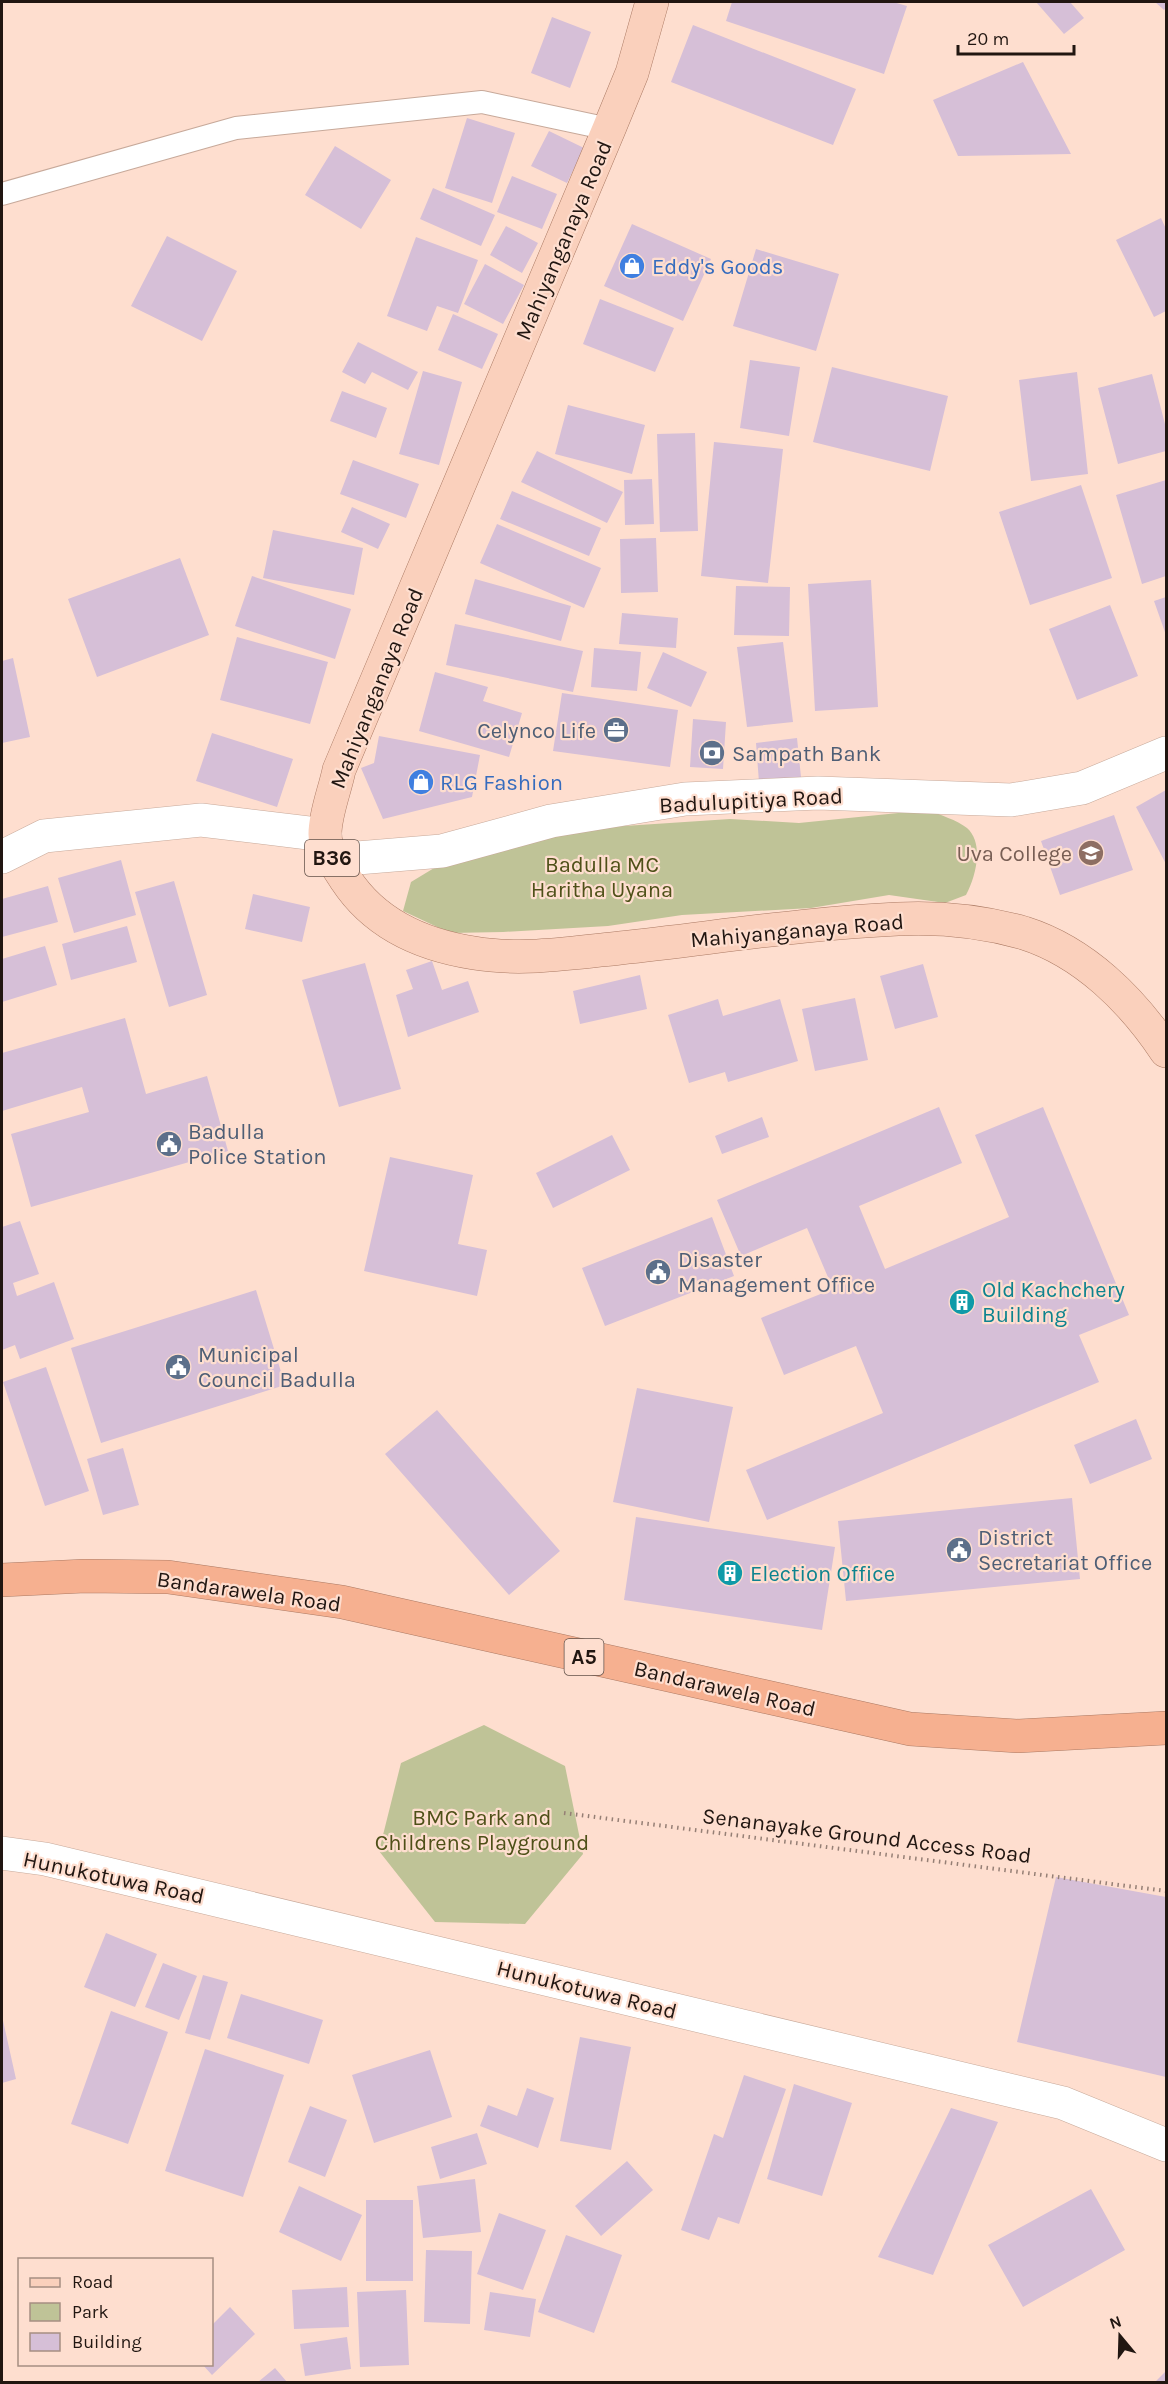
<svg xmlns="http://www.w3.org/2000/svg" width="1168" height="2384" font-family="Karla,sans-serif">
	<rect width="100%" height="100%" fill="#fedecf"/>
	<!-- green -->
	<path fill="#bfc397" d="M928,810C940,815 957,820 967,828C985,844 975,878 966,895L945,903L889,895L811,908L682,915L608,926L503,932L450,933L403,911L411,882L449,859L579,829L730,819L799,823Z
		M484,1725L565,1766L583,1854L525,1924L435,1922L379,1851L401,1763Z"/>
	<!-- building -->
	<path fill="#d6bfd7" d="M732,2H893L907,6L884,74L726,21Z
		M1036,2H1070L1084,18L1064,34Z
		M1155,2H1166V8L1164,10Z
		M552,17L591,32L570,88L531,73Z
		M693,25L856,89L833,145L671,82Z
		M1023,62L1071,154L958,156L933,100Z
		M467,118L515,133L492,203L445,188Z
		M549,131L584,148L567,183L531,166Z
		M335,146L391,180L361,229L305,195Z
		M512,176L557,194L542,229L497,212Z
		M433,188L495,215L481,246L420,219Z
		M1161,218L1166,229V311L1154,317L1116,240Z
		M632,224L711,259L683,321L604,286Z
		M506,226L538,243L522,273L490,255Z
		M167,236L237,271L202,341L131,306Z
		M416,237L478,260L458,313L437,306L427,331L387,316Z
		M756,249L839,274L816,351L733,326Z
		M485,264L524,285L503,324L464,304Z
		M600,299L674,328L655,372L583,344Z
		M453,314L498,334L482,369L438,350Z
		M358,342L418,372L408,390L372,372L365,384L342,372Z
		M750,360L800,367L789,436L740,428Z
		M832,367L948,396L930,471L813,442Z
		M423,371L462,382L439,465L399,454Z
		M1077,372L1088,474L1031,481L1019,380Z
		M1152,374L1166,428V451L1118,464L1098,388Z
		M342,391L387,408L376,438L330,421Z
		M568,405L645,425L632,474L555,454Z
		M695,433L698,531L660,532L657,434Z
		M714,442L783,449L768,583L701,576Z
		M537,451L623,492L607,523L521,482Z
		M353,460L419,484L406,518L340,494Z
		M652,479L654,524L625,525L624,480Z
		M1166,480V576L1142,584L1116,495Z
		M1081,485L1112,578L1030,605L999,512Z
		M512,491L601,528L589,556L500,519Z
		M352,507L390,524L378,549L341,532Z
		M497,524L601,568L584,608L480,563Z
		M273,530L363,548L354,595L263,578Z
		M656,538L658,592L621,593L620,539Z
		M180,558L209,635L97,677L68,599Z
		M252,576L351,609L335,659L235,626Z
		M475,579L571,606L561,641L465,614Z
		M871,580L878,707L815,711L808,584Z
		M736,586L790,587L789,636L734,635Z
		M1166,597V635L1154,601Z
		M1110,605L1138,676L1077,700L1049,629Z
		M622,613L678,618L676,648L619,644Z
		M455,624L583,651L573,692L446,665Z
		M237,637L328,662L310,724L220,700Z
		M783,642L793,722L747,727L737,647Z
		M594,648L641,652L637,691L591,687Z
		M663,652L707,672L691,707L647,688Z
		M13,658L30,737L2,743V661Z
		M435,672L488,687L483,701L522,713L509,757L419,731Z
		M562,693L678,710L670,767L553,751Z
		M693,719L726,722L723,769L690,767Z
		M212,733L293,759L277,807L196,781Z
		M379,736L480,755L472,797L383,819L361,768L374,763Z
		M797,738L801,777L759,782L756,743Z
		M1166,790V864L1136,807Z
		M1114,815L1133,870L1060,895L1041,841Z
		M121,860L136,915L74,933L58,878Z
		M174,881L207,995L169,1007L135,892Z
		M48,886L58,922L2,937V899Z
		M253,894L310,907L302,942L245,929Z
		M127,926L137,962L71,980L62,944Z
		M45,946L57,985L2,1002V959Z
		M432,961L442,990L468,981L479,1012L408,1037L396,995L413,989L406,970Z
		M365,963L401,1089L339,1107L302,980Z
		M923,964L938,1017L895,1029L880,976Z
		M640,975L647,1009L580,1024L573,991Z
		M855,998L868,1060L815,1071L802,1009Z
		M718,999L723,1016L780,999L798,1061L728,1082L725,1072L689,1083L668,1015Z
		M125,1018L146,1094L207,1076L228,1151L31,1207L11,1134L89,1112L82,1087L2,1111V1053Z
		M939,1107L962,1163L859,1206L885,1269L1009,1217L975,1135L1043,1107L1129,1315L1079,1335L1099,1382L767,1520L746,1470L883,1413L856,1346L784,1375L761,1318L833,1289L807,1228L741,1256L717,1200Z
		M762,1117L769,1137L722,1154L715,1136Z
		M612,1135L630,1170L553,1208L536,1173Z
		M390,1157L473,1175L458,1244L487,1250L477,1296L364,1271Z
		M712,1217L734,1276L605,1326L582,1268Z
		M20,1221L39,1274L13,1283L17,1296L54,1282L74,1339L20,1359L15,1345L2,1350V1227Z
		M256,1290L285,1385L101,1443L71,1348Z
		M46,1367L89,1491L45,1506L3,1382Z
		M637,1388L733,1407L709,1522L613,1502Z
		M437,1410L560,1551L509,1595L385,1454Z
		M1136,1419L1152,1459L1090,1484L1074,1445Z
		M123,1448L139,1505L103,1515L87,1459Z
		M1072,1498L1080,1579L846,1601L838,1521Z
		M636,1517L835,1547L822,1630L624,1600Z
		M1056,1877L1166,1897V2077L1017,2042Z
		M106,1933L157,1954L135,2007L84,1987Z
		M163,1963L197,1976L179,2020L145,2007Z
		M203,1975L228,1982L210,2040L185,2033Z
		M241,1994L323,2020L309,2064L227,2038Z
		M111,2011L168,2032L128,2144L71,2124Z
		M2,2016L16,2079L2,2083Z
		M580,2037L631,2047L611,2150L560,2141Z
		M205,2049L284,2075L243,2197L165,2171Z
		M430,2050L452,2117L374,2143L352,2075Z
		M744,2075L786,2089L739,2224L718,2217L709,2240L681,2230L714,2134L723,2138Z
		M794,2084L852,2103L822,2196L767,2179Z
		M527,2088L554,2098L538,2148L480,2126L488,2105L517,2116Z
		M310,2106L347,2120L325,2177L288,2162Z
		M951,2108L998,2122L933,2275L878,2257Z
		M477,2133L487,2164L440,2179L431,2147Z
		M627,2161L653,2190L601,2236L575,2206Z
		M475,2179L481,2232L423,2238L417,2186Z
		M299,2186L362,2215L341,2261L279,2232Z
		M1091,2189L1125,2250L1023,2307L988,2245Z
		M366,2200H413V2281H366Z
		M499,2213L546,2230L523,2290L477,2274Z
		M566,2235L622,2255L594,2333L538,2312Z
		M426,2250L472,2251L470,2324L424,2322Z
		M347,2287L349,2327L294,2329L292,2290Z
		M406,2290L409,2365L360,2367L357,2292Z
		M490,2292L536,2299L530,2337L484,2330Z
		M230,2307L255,2334L212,2375L202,2364H212V2325Z
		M347,2337L351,2369L305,2376L300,2344Z
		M275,2368L287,2382H258Z
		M1166,2371V2382H1155Z"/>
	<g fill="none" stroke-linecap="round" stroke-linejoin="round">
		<!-- lane casing -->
		<g stroke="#c7a99a" stroke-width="24">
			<path id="lane" d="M2,194L236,128L482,102L609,129"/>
		</g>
		<!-- street casing -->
		<g stroke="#c7a99a" stroke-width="34">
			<path id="street" d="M2,857L44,836L201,820L325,835"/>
		</g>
		<!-- secondary casing -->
		<g stroke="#c7a99a" stroke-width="34">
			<path id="secondary" d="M333,860L442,851L551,821L685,799L818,793L1011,800L1082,788L1166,753
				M2,1853L45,1859L1063,2103L1166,2145"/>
		</g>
		<!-- primary casing -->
		<g stroke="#ab7a64" stroke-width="34">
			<path id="primary" d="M652,2L632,73L609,129L339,770C335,790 325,814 325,834C325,851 338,867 346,880C375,924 422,945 474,953C522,961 573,953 620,948C713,938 806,923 898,919C939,917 985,922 1024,933C1084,952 1132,1000 1166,1051"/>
		</g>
		<!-- highway casing -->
		<g stroke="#ab7a64" stroke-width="34">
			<path id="highway" d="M2,1580L85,1576L168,1577L342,1602L910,1729L1018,1736L1166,1728"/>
		</g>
		<!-- path -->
		<path stroke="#957f75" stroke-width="4" stroke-dasharray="1.5 4.5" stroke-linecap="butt" d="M564,1813L1166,1891"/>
		<!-- lane -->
		<use href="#lane" stroke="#fff" stroke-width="22"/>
		<!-- street -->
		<use href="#street" stroke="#fff" stroke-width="33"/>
		<!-- secondary -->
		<use href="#secondary" stroke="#fff" stroke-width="33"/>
		<!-- primary -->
		<use href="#primary" stroke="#fad0bc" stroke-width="33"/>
		<!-- highway -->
		<use href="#highway" stroke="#f6b090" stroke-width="33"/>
	</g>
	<!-- icons -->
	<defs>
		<g id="shop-disc" transform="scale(1.35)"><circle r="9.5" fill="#3f7fe0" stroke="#fedecf"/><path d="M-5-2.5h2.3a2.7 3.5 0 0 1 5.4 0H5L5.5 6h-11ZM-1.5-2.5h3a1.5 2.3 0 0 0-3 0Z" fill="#fff"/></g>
		<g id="office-disc" transform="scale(1.35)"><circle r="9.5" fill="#5c6f8a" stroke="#fedecf"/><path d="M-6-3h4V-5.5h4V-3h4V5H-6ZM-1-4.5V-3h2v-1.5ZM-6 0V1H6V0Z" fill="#fff"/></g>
		<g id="bank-disc" transform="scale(1.35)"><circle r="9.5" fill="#5c6f8a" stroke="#fedecf"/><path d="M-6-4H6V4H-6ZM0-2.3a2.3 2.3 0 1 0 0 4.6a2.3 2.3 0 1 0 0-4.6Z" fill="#fff"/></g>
		<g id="university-disc" transform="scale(1.35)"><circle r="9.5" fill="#8d6e63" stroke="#fedecf"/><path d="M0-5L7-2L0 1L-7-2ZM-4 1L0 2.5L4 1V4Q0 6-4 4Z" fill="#fff"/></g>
		<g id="civic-disc" transform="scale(1.35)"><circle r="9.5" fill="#5c6f8a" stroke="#fedecf"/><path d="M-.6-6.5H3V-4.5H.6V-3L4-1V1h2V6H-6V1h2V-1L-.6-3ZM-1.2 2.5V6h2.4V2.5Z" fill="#fff"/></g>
		<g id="building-disc" transform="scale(1.35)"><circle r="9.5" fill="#0f9aa8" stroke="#fedecf"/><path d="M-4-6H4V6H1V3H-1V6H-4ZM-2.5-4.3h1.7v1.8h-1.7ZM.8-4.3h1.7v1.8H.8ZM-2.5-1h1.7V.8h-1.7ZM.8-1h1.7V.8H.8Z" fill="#fff"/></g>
	</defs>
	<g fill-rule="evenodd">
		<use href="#shop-disc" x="632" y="266"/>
		<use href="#office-disc" x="616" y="730"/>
		<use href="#bank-disc" x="712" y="753"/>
		<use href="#shop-disc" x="421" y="782"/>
		<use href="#university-disc" x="1091" y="853"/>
		<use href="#civic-disc" x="169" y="1144"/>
		<use href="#civic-disc" x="658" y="1272"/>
		<use href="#building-disc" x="962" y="1302"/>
		<use href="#civic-disc" x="178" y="1367"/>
		<use href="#civic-disc" x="959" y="1550"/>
		<use href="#building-disc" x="730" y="1573"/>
	</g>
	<g text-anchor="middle" stroke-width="4.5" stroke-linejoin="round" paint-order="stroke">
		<!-- shield labels -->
		<g fill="#fedecf" stroke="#63524a" stroke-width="1.5">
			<rect x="305" y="840" width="54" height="36" rx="4.5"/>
			<rect x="564.5" y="1639" width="39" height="36" rx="4.5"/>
		</g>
		<g font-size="21" font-weight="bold" fill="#211611">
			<text x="332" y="865">B36</text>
			<text x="584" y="1664">A5</text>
		</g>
		<!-- street labels -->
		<g font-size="22" fill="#211611" stroke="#fedecf">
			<text transform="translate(563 240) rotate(-67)" y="8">Mahiyanganaya Road</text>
			<text transform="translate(376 688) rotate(-68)" y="8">Mahiyanganaya Road</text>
			<text transform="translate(751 800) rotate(-3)" y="8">Badulupitiya Road</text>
			<text transform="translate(797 930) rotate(-5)" y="8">Mahiyanganaya Road</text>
			<text transform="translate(249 1591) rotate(8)" y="8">Bandarawela Road</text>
			<text transform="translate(725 1688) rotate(13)" y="8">Bandarawela Road</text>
			<text transform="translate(867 1835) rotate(7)" y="8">Senanayake Ground Access Road</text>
			<text transform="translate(114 1877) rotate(12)" y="8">Hunukotuwa Road</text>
			<text transform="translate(587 1989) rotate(14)" y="8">Hunukotuwa Road</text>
		</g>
		<!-- shop labels -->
		<g font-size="22" fill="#366cbe" stroke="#fedecf" text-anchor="start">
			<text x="652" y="274">Eddy's Goods</text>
			<text x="440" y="790">RLG Fashion</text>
		</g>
		<!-- service labels -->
		<g font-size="22" fill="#4e5e75" stroke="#fedecf" text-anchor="start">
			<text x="596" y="738" text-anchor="end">Celynco Life</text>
			<text x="732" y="761">Sampath Bank</text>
			<text x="188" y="1139">Badulla<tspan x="188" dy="25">Police Station</tspan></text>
			<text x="678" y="1267">Disaster<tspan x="678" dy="25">Management Office</tspan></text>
			<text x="198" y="1362">Municipal<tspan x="198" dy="25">Council Badulla</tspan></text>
			<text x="978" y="1545">District<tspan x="978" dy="25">Secretariat Office</tspan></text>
		</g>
		<!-- education labels -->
		<g font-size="22" fill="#785e54" stroke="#fedecf" text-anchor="end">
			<text x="1072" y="861">Uva College</text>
		</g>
		<!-- park labels -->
		<g font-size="22" fill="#4e5018" stroke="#fedecf">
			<text x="602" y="872">Badulla MC<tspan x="602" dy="25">Haritha Uyana</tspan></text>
			<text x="482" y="1825">BMC Park and<tspan x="482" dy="25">Childrens Playground</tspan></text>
		</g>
		<!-- culture labels -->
		<g font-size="22" fill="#0d838f" stroke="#fedecf" text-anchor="start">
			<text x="982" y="1297">Old Kachchery<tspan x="982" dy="25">Building</tspan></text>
			<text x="750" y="1581">Election Office</text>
		</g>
	</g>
	<!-- border -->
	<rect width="1168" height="2384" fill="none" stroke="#211611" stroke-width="6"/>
	<!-- legend -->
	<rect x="18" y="2258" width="195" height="108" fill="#fedecf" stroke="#a68e83" stroke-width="1.5"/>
	<rect x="30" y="2278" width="30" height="9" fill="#fad0bc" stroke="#a68e83" stroke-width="1.5"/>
	<text x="72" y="2288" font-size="18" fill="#211611">Road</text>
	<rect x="30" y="2303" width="30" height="18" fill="#bfc397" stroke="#a68e83" stroke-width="1.5"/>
	<text x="72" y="2318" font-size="18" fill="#211611">Park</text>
	<rect x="30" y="2333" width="30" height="18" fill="#d6bfd7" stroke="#a68e83" stroke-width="1.5"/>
	<text x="72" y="2348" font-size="18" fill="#211611">Building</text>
	<!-- north arrow -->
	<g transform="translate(1120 2336) rotate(341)" stroke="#fedecf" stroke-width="4.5" paint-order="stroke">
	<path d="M0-4.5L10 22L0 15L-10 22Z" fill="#211611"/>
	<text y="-9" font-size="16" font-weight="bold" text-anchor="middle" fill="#211611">N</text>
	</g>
	<!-- scale -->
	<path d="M958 45v9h116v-9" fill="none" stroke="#211611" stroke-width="3"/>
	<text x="967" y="45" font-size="18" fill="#211611" stroke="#fedecf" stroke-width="4.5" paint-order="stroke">20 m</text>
</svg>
